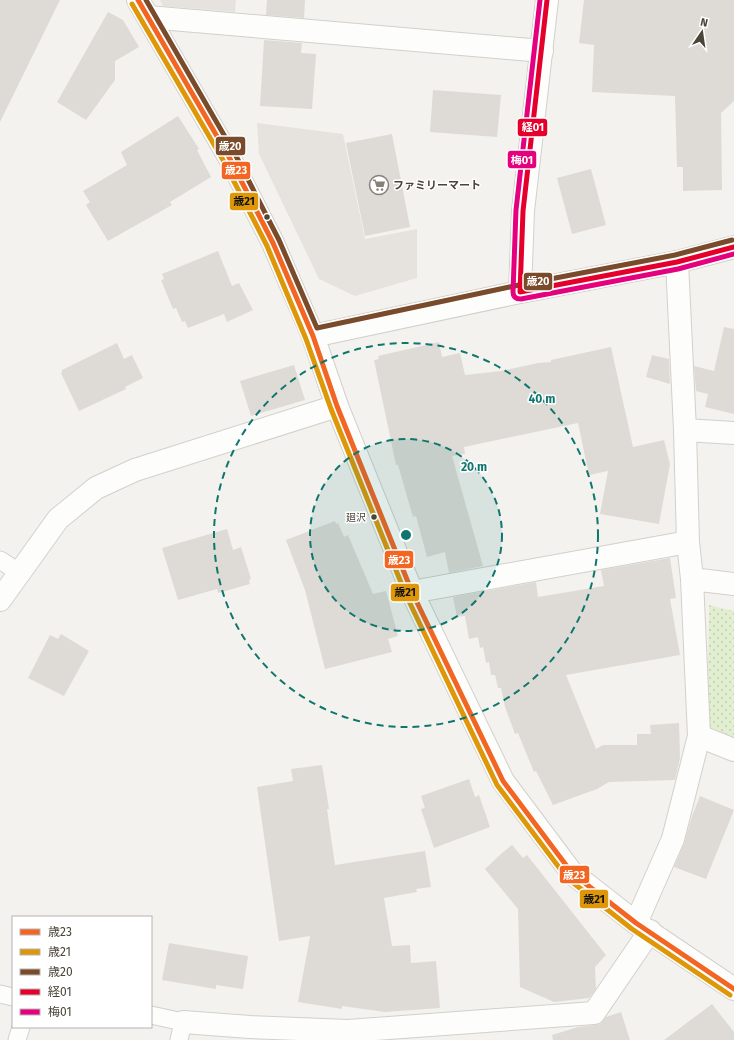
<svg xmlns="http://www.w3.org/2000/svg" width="734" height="1040" font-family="'Fira Sans','Noto Sans JP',sans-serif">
	<defs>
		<pattern id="park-dots" width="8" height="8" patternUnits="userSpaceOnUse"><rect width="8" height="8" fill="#e1eecf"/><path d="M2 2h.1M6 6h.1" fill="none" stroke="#c3cdb2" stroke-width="1.8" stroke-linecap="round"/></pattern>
	</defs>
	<rect width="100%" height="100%" fill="#f4f2ee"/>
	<!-- park -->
	<path fill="url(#park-dots)" d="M709,605L734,611V737L707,726Z"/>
	<!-- parking -->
	<path fill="#e6e3df" d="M160,0H236L235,12L163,6Z
		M257,123L343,134L365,239L417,229V278L355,296L319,279L259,154Z"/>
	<!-- building -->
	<path fill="#dedbd6" d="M0,0H60L0,122Z
		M267,0H305L304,18L266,15Z
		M584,0H734V101L721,113L722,190L683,191V167H677L675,96L592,92L594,45L579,43Z
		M108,12L123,20L139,47L115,61V80L86,120L57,102Z
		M264,40L302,43L301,53L316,54L312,109L260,106Z
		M433,90L501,95L497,137L430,132Z
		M178,116L199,149L197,150L211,177L170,202L172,205L108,241L86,205L90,202L83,191L127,165L121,152Z
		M392,134L410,227L365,236L346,143Z
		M591,169L606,225L572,234L557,178Z
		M218,251L232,286L239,283L253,310L227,322L224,314L188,328L185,321L182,322L176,308L173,309L161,280L164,279L162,274Z
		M724,327L734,329V414L705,407L708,394L696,391L694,366L714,371Z
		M439,342L442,357L460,353L465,375L501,371L538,363L551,362V360L611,347L633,447L664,440L670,464L659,524L600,514L608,471L589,475L578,423L464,447L465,454L452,456L483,566L449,573L445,552L427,557L416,516L413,517L398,465H396L374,360L379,359L378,356Z
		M117,343L124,359L132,355L143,378L125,387L126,389L79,411L61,373L62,372V370Z
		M652,355L669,359L670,384L646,377Z
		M294,365L305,400L251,416L240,381Z
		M335,521L336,524L338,523L344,537L348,535L373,594L386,591L398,636L388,639L392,652L325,669L305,590L286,540Z
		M227,529L233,550L241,547L251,579L249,580L250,584L218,593L217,589L178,600L162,548Z
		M670,558L676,598L670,599L680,655L566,675L596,749L603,745H637V734H651L650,725L679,723L680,758L675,780L609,782L597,789L553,805L536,771L534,772L518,733L515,734L505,707L501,688H498L495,675H491L489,662L486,663L483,647L480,648L478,637L469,639L465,616L457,617L453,597L536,582L538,597L604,586L601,570Z
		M61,634L89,651L64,696L28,678L50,635L58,639Z
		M322,765L329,809H327L335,865L425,851L431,887L416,889L417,892L384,898L392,946L410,945L411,963L436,961L440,1008L385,1012L342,1006V1009L298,1002L310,936L279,941L257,787L293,781L291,769Z
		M469,779L475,797L479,795L490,827L434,848L421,809L425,808L421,796Z
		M700,796L734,810L706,879L674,867L684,844L692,816Z
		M512,845L523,858L527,855L606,955L595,967L596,989L589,998L554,1002L520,987L518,909L485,869L502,853Z
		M169,943L248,956L243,989L216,985V989L162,980Z
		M712,1004L734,1032V1040H664Z
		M621,1012L630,1040H553L552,1035L578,1027L595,1025L600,1024L606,1017Z"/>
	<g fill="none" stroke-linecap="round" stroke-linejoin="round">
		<!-- service casing -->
		<g stroke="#d2d0cb" stroke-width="19">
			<path id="service" d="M0,560L20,573
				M0,994L13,997
				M151,1015L183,1022L179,1040
				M17,1040L21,1027"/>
		</g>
		<!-- minor casing -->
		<g stroke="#d2d0cb" stroke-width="24">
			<path id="minor" d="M148,17L542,51
				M685,430L734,433
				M692,579L734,584
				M412,592L688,542
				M0,600L58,519L96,488L135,470L337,406
				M699,736L734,750
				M636,923L673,839L699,736L692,579L688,542L685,430L677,262
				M183,1022L250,1027L348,1031L594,1013L650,931"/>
		</g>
		<!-- tertiary casing -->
		<g stroke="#d2d0cb" stroke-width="24">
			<path id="tertiary" d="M138,0L229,157L273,243L313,336L337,406L412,592L503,781L572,873L636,923L734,989
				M520,292L523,211L547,0
				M313,336L520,292L677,262L734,247"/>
		</g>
		<!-- service -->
		<use href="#service" stroke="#fdfdfc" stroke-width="17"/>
		<!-- minor -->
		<use href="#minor" stroke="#fdfdfc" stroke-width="22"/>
		<!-- tertiary -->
		<use href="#tertiary" stroke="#fdfdfc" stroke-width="22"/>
		<!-- bus-1 casing -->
		<g stroke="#fff" stroke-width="8">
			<path id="bus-1" d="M138,0L229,157L273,243L313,336L337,406L412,592L503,781L572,873L636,923L734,989"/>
		</g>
		<!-- bus-2 casing -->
		<g stroke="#fff" stroke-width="8">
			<path id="bus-2" d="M132,4L223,160L267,246L306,339L331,409L406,595L497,785L567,878L632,929L730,995"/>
		</g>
		<!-- bus-3 casing -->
		<g stroke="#fff" stroke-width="8">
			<path id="bus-3" d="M146,0L235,154L279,240L317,328L519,285L675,255L732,240"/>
		</g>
		<!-- bus-4 casing -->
		<g stroke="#fff" stroke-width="8">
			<path id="bus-4" d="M547,0L523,211L520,292L677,262L734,247"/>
		</g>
		<!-- bus-5 casing -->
		<g stroke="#fff" stroke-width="8">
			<path id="bus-5" d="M540,0L516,210L513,292C513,297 516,299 521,299L678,269L734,254"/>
		</g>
		<!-- bus-1 -->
		<use href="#bus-1" stroke="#f26522" stroke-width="5"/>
		<!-- bus-2 -->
		<use href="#bus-2" stroke="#dd9709" stroke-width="5"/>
		<!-- bus-3 -->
		<use href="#bus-3" stroke="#7a4b2a" stroke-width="5"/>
		<!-- bus-4 -->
		<use href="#bus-4" stroke="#e4002b" stroke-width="5"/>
		<!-- bus-5 -->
		<use href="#bus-5" stroke="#e5007d" stroke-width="5"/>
	</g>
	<!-- distance rings -->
	<circle cx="406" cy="535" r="96" fill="#0f766e" fill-opacity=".12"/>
	<g fill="none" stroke="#0f766e" stroke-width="2" stroke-dasharray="7 5">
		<circle cx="406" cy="535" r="96"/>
		<circle cx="406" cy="535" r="192"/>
	</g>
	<!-- icons -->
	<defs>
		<g id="supermarket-ring" transform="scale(1)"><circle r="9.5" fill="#fff" stroke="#868178" stroke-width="1.5"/><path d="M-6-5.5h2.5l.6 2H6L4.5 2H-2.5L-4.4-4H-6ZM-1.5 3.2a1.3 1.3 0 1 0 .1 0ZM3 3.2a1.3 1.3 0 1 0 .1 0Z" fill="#868178"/></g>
	</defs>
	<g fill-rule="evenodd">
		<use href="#supermarket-ring" x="379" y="185"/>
	</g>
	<!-- markers -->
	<g fill="#4b4439" stroke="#fff" stroke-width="1.5">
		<circle cx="267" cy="217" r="3.5"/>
		<circle cx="374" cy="517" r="3.5"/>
	</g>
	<g text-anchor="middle" stroke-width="3" stroke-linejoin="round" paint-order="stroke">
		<!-- bus labels -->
		<g font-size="10" fill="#4b4439" stroke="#fff" text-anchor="end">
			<text x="366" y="521">廻沢</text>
		</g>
		<!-- poi labels -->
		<g font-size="11" font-weight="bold" fill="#4b4439" stroke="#fff" text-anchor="start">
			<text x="393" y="189">ファミリーマート</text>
		</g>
	</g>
	<circle cx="406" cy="535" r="6" fill="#0f766e" stroke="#fff" stroke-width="2"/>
	<g font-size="12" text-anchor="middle" font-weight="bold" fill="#0f766e" stroke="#fff" stroke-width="3" stroke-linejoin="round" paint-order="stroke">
		<text x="542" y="403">40 m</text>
		<text x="474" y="471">20 m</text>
	</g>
	<g stroke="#fff" stroke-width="1.5">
		<rect x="517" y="118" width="31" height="19" rx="4" fill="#e4002b"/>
		<rect x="215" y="136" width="31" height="20" rx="4" fill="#7a4b2a"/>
		<rect x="507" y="150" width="30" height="19" rx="4" fill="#e5007d"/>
		<rect x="221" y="161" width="30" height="19" rx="4" fill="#f26522"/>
		<rect x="229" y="192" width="30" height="19" rx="4" fill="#dd9709"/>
		<rect x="523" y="272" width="30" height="19" rx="4" fill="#7a4b2a"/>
		<rect x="384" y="550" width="30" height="19" rx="4" fill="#f26522"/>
		<rect x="390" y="583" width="30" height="19" rx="4" fill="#dd9709"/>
		<rect x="559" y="865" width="31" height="19" rx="4" fill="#f26522"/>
		<rect x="579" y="889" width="30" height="20" rx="4" fill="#dd9709"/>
	</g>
	<g font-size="11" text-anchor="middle" font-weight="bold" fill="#fff">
		<text x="533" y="131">経01</text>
		<text x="230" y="150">歳20</text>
		<text x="522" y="164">梅01</text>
		<text x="236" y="174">歳23</text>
		<text x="538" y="285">歳20</text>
		<text x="399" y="564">歳23</text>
		<text x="574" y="879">歳23</text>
	</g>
	<g font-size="11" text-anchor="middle" font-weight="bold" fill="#111">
		<text x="244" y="205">歳21</text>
		<text x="405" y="596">歳21</text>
		<text x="594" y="903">歳21</text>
	</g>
	<!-- legend -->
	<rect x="12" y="916" width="140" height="112" fill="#ffffff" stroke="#b7b4b0"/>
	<rect x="20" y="929" width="20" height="6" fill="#f26522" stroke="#b7b4b0"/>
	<text x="48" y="936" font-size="12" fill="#4b4439">歳23</text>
	<rect x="20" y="949" width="20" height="6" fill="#dd9709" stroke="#b7b4b0"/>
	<text x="48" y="956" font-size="12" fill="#4b4439">歳21</text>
	<rect x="20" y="969" width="20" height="6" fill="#7a4b2a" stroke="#b7b4b0"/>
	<text x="48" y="976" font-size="12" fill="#4b4439">歳20</text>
	<rect x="20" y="989" width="20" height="6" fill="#e4002b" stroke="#b7b4b0"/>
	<text x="48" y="996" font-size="12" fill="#4b4439">経01</text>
	<rect x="20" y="1009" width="20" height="6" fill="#e5007d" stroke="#b7b4b0"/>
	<text x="48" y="1016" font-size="12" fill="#4b4439">梅01</text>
	<!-- north arrow -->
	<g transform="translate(702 32) rotate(13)" stroke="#ffffff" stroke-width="3" paint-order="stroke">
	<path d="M0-3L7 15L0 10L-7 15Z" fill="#4b4439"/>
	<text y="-6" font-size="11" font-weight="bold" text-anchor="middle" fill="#4b4439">N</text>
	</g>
</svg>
